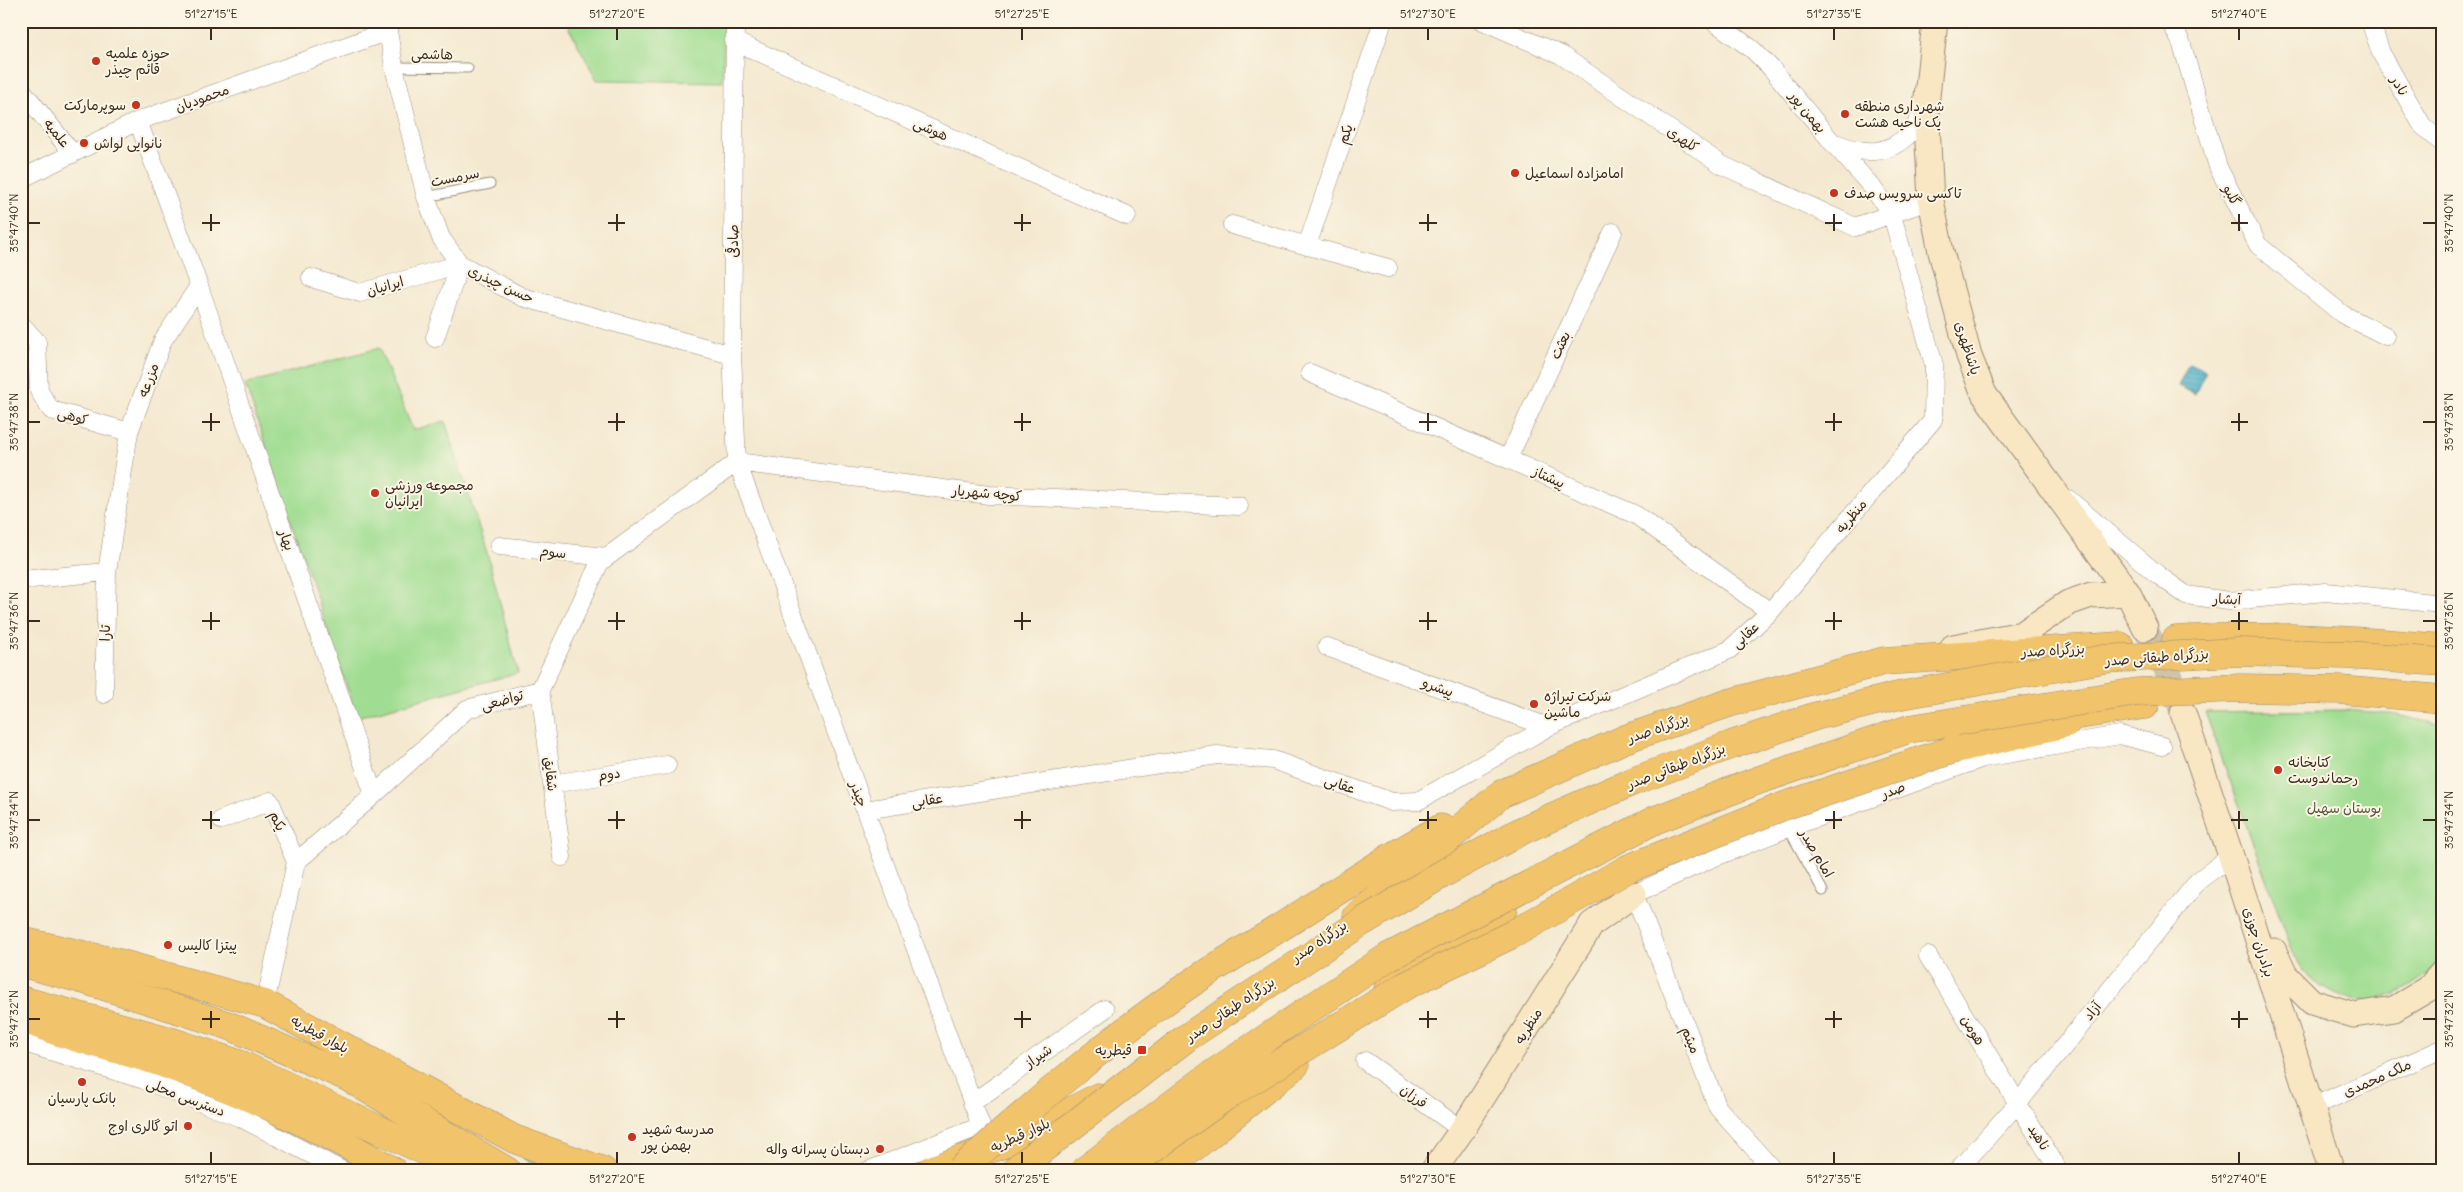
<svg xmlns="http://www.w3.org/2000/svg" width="2463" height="1192" font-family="Delius,'Playpen Sans Arabic',sans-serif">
	<defs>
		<pattern id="water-rules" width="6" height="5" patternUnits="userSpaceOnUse" patternTransform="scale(1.25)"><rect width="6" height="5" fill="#4bafca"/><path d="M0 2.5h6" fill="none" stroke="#408fa3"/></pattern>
	</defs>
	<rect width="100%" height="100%" fill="#fcf5e5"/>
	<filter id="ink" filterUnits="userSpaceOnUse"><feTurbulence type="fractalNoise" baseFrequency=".02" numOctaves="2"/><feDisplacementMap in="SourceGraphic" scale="10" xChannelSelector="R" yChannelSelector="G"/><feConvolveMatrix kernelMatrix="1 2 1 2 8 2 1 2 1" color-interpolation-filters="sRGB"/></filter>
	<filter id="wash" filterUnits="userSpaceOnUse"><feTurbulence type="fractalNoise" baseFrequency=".0096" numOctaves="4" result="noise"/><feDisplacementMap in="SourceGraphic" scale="20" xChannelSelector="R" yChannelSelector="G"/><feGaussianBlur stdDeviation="1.12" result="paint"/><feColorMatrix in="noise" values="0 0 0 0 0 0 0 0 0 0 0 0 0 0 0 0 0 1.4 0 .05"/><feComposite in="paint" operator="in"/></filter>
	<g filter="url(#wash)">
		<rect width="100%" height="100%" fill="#f4e9d0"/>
		<!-- green -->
		<path fill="#a0dd92" stroke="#6e8458" d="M565,21H725L722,82L597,80Z
			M379,348L413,430L445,421L488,556L518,673L357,717L245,384Z
			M2346,710L2387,713L2442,725V958C2411,999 2355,1016 2314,981C2310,977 2305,974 2302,970C2296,962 2293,951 2289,942L2205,712Z
			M523,1158L564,1171H540Z"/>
		<!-- water -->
		<path fill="url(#water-rules)" stroke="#436c74" d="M2189,363L2206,371L2195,394L2178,386Z"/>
	</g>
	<g filter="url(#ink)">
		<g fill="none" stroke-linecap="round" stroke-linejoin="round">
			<!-- secondary-tunnel -->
			<path stroke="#cfc3ac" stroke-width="25" stroke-dasharray="25 12" stroke-linecap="butt" d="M2145,628L2170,677L2181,709"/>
			<!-- lane casing -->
			<g stroke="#988a77" stroke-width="11">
				<path id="lane" d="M394,67L468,68
					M426,197L490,184
					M1788,828L1823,891"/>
			</g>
			<!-- street casing -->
			<g stroke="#988a77" stroke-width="19">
				<path id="street" d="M389,21L388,31L394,67L426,197L441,238L460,264L522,297L732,355
					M735,21L732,355L737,462L981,1126L867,1171
					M1483,21L1561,55L1722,165L1855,227L1931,200
					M2170,21L2181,42L2218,167L2258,245L2342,314L2386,336
					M2370,21L2381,53L2422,125L2442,143
					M734,41L1127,216
					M21,89L73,154
					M1835,143C1863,154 1887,157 1910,133C1917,126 1921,114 1926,106
					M21,179L138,121L388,31
					M1232,225L1388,268
					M1307,246L1383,21
					M311,278L360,293L460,264
					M199,286L374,795
					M21,324L37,342L39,391L51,410L129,432
					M435,338L460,264
					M1310,373L1636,515L1770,612
					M1508,459L1613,232
					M737,462L989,495L1239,506
					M2068,499L2158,575L2186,595L2229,601L2326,592L2442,604
					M499,546L607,557
					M21,580L107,572L129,432L163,340L199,286L138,121
					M1327,647L1548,727
					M540,690L562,857
					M104,694L107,572
					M552,784L667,765
					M865,810L1217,755L1273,760L1392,802L1418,801L1548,727L1729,650L1770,612L1933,420L1934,365L1892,215L1872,187L1832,142L1771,68L1752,49L1713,21
					M221,820L270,801L296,862
					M1928,956L2059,1171
					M265,1004L296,862L374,795L467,709L540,690L600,562L737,462
					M21,1042L144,1080L241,1118L343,1171
					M1365,1061L1462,1130
					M972,1103L1105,1009
					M2312,1107L2442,1049
					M1774,1171L1718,1108L1634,894L1708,860L1788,828L1983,758L2120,735L2162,746
					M1957,1171L2018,1103L2198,881L2231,856"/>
			</g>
			<!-- secondary casing -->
			<g stroke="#988a77" stroke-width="27">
				<path id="secondary" d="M1935,21L1926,106L1931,200L1941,252L1969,356L1984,394L2128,593L2145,628
					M1953,647L2022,634L2068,603L2091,595L2128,593
					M2183,713L2231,856L2332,1171
					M2274,951L2285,975L2312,1002L2354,1015L2394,1009L2428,989L2442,973
					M1433,1171L1462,1130L1592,924L1634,894"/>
			</g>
			<!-- primary casing -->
			<g stroke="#988a77" stroke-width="29">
				<path id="primary" d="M21,941L119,963L265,1004L514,1139L603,1171
					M21,963L81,979
					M1388,989L1421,962L1503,909
					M21,1000L167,1040L242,1065L467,1171
					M21,1017C66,1038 115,1047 162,1063C243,1091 319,1128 393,1171
					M929,1171L1017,1139L1098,1097
					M1164,1171L1295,1065"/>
			</g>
			<!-- highway casing -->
			<g stroke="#988a77" stroke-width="29">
				<path id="highway" d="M2176,640C2266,634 2352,640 2442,648
					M2046,720L2145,705
					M1955,749L2066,723
					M1357,916L1501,794L1625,739L1729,703L1884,661L2120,646
					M1265,937L1391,857L1441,828
					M81,979L230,1026L347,1077L507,1171"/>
			</g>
			<!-- lane -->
			<use href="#lane" stroke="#fff" stroke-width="9"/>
			<!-- street -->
			<use href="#street" stroke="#fff" stroke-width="18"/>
			<!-- secondary -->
			<use href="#secondary" stroke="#f9e7c3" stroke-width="25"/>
			<!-- primary -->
			<use href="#primary" stroke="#f1c36a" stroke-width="28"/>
			<!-- highway -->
			<use href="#highway" stroke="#f1c36a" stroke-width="28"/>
			<!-- highway-bridge casing -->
			<g stroke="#988a77" stroke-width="29" stroke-linecap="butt">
				<path id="highway-bridge" d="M959,1171C1033,1105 1109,1039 1190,984C1215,967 1240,952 1265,937
					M1014,1171L1186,1038L1362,922L1444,873L1525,829L1634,781L1731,745L1816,716L1897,696L2104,659L2238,652L2346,655L2442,662
					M1084,1171L1211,1075L1388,957L1655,820L1759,780L1909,729L2137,692L2241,688L2341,690L2442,699
					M1122,1171L1225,1097L1405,986L1513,934L1627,869L1784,806L1955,749"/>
			</g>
			<!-- highway-bridge -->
			<use href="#highway-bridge" stroke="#f1c36a" stroke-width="28"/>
		</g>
	</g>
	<!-- ticks -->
	<path fill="none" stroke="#3b2a1e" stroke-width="2" d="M211,28V40M617,28V40M1022,28V40M1428,28V40M1834,28V40M2239,28V40M211,214V231M617,214V231M1022,214V231M1428,214V231M1834,214V231M2239,214V231M28,223H40M202,223H220M608,223H625M1014,223H1031M1419,223H1437M1825,223H1842M2231,223H2248M2423,223H2436M211,413V431M617,413V431M1022,413V431M1428,413V431M1834,413V431M2239,413V431M28,422H40M202,422H220M608,422H625M1014,422H1031M1419,422H1437M1825,422H1842M2231,422H2248M2423,422H2436M211,612V630M617,612V630M1022,612V630M1428,612V630M1834,612V630M2239,612V630M28,621H40M202,621H220M608,621H625M1014,621H1031M1419,621H1437M1825,621H1842M2231,621H2248M2423,621H2436M211,811V829M617,811V829M1022,811V829M1428,811V829M1834,811V829M2239,811V829M28,820H40M202,820H220M608,820H625M1014,820H1031M1419,820H1437M1825,820H1842M2231,820H2248M2423,820H2436M211,1011V1028M617,1011V1028M1022,1011V1028M1428,1011V1028M1834,1011V1028M2239,1011V1028M28,1019H40M202,1019H220M608,1019H625M1014,1019H1031M1419,1019H1437M1825,1019H1842M2231,1019H2248M2423,1019H2436M211,1152V1164M617,1152V1164M1022,1152V1164M1428,1152V1164M1834,1152V1164M2239,1152V1164"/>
	<!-- markers -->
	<g fill="#c8321e" stroke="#fcf5e5" stroke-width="2">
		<circle cx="96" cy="61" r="5"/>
		<circle cx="136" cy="105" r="5"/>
		<circle cx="1845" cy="114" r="5"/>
		<circle cx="84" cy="143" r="5"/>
		<circle cx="1515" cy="173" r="5"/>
		<circle cx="1834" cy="193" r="5"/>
		<circle cx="375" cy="493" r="5"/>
		<circle cx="1534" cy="704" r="5"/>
		<circle cx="2278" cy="770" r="5"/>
		<circle cx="168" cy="945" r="5"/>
		<rect x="1137" y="1045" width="10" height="10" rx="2.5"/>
		<circle cx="82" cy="1082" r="5"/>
		<circle cx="188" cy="1126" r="5"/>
		<circle cx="632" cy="1137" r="5"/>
		<circle cx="880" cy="1149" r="5"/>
	</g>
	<g text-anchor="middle" stroke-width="4" stroke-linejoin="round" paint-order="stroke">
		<!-- poi labels -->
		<g font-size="14" fill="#3b2a1e" stroke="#fcf5e5" text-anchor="start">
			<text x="106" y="58">حوزه علمیه<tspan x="106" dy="16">قائم چیذر</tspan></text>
			<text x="126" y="110" text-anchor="end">سوپرمارکت</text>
			<text x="1855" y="111">شهرداری منطقه<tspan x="1855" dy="16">یک ناحیه هشت</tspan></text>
			<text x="94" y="148">نانوایی لواش</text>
			<text x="1525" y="178">امامزاده اسماعیل</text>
			<text x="1844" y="198">تاکسی سرویس صدف</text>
			<text x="385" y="490">مجموعه ورزشی<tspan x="385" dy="16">ایرانیان</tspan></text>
			<text x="1544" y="701">شرکت تیراژه<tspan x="1544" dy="16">ماشین</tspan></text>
			<text x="2288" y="767">کتابخانه<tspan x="2288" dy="16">رحماندوست</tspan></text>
			<text x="178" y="950">پیتزا کالیس</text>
			<text x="1132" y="1055" text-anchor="end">قیطریه</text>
			<text x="82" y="1103" text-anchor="middle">بانک پارسیان</text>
			<text x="178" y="1131" text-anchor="end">اتو گالری اوج</text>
			<text x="642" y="1134">مدرسه شهید<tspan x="642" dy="16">بهمن پور</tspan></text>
			<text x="870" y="1154" text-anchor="end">دبستان پسرانه واله</text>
		</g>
		<!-- street labels -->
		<g font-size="14" fill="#3b2a1e" stroke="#fcf5e5">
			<text transform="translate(432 54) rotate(1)" y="5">هاشمی</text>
			<text transform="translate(2400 86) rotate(60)" y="5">نادر</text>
			<text transform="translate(202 98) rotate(-20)" y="5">محمودیان</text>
			<text transform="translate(1808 112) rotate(51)" y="5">بهمن پور</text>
			<text transform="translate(931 129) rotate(24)" y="5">هوشی</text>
			<text transform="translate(57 133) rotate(51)" y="5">علمیه</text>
			<text transform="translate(1345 134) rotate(-71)" y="5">یکم</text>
			<text transform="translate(1683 139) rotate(34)" y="5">کلهری</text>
			<text transform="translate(455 177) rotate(-11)" y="5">سرمست</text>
			<text transform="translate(2232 195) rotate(63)" y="5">گلبو</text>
			<text transform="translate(733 241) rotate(-90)" y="5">صادقی</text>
			<text transform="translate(501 284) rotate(25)" y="5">حسن چیذری</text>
			<text transform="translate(385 286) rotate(-16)" y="5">ایرانیان</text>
			<text transform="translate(1560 345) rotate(-65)" y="5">بعثت</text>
			<text transform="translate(1968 348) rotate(72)" y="5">پاشاظهری</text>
			<text transform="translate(148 380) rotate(-70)" y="5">مزرعه</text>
			<text transform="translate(73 416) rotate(16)" y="5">کوهی</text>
			<text transform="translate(1549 477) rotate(24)" y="5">پیشتاز</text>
			<text transform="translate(987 493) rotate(5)" y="5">کوچه شهریار</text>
			<text transform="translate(1851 516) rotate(-50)" y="5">منظریه</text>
			<text transform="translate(287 540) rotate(71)" y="5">بهار</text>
			<text transform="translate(553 552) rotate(6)" y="5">سوم</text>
			<text transform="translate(2227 599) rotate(2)" y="5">آبشار</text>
			<text transform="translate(105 633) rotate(-89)" y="5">تارا</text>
			<text transform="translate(1745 635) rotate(-43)" y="5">عقابی</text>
			<text transform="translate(2053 650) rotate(-3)" y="5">بزرگراه صدر</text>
			<text transform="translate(2157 657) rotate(-4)" y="5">بزرگراه طبقاتی صدر</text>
			<text transform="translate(1438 687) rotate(20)" y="5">پیشرو</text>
			<text transform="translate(502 700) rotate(-15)" y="5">تواضعی</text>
			<text transform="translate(1658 728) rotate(-19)" y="5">بزرگراه صدر</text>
			<text transform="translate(1676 766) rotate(-21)" y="5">بزرگراه طبقاتی صدر</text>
			<text transform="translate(551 774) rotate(83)" y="5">شقایق</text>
			<text transform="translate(609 774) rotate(-9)" y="5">دوم</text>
			<text transform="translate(1340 784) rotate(19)" y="5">عقابی</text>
			<text transform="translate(1893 790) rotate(-20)" y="5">صدر</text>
			<text transform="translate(859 794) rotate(70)" y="5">چیذر</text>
			<text transform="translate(927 800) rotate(-9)" y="5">عقابی</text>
			<text transform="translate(278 821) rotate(67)" y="5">یکم</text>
			<text transform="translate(1817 853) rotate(60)" y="5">امام صدر</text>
			<text transform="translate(1319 941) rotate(-34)" y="5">بزرگراه صدر</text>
			<text transform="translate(2259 942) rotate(72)" y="5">برادران جوزی</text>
			<text transform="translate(1230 1009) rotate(-34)" y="5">بزرگراه طبقاتی صدر</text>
			<text transform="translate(2092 1011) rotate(-51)" y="5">آزاد</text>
			<text transform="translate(1528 1026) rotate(-58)" y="5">منظریه</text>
			<text transform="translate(1973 1030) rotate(59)" y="5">هومن</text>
			<text transform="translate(320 1034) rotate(29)" y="5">بلوار قیطریه</text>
			<text transform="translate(1691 1040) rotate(68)" y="5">میثم</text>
			<text transform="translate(1038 1056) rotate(-35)" y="5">شیراز</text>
			<text transform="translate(2377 1078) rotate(-24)" y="5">ملک محمدی</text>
			<text transform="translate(1414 1096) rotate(36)" y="5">فرزان</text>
			<text transform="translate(186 1097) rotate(21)" y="5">دسترسی محلی</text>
			<text transform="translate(1020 1135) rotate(-24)" y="5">بلوار قیطریه</text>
			<text transform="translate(2039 1137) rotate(58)" y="5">ناهید</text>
		</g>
		<!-- park labels -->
		<g font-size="14" fill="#54573b" stroke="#fcf5e5">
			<text x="2344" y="813">بوستان سهیل</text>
		</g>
	</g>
	<!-- margin -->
	<rect width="2463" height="1192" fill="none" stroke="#fcf5e5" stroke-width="55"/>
	<rect x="28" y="28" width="2408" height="1136" fill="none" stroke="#3b2a1e" stroke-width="2"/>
	<g font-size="12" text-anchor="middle" fill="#3b2a1e">
		<text x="211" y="18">51°27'15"E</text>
		<text x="617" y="18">51°27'20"E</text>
		<text x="1022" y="18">51°27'25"E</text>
		<text x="1428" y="18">51°27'30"E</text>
		<text x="1834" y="18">51°27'35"E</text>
		<text x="2239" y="18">51°27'40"E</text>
		<text transform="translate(14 223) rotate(-90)" y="4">35°47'40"N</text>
		<text transform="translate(2449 223) rotate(-90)" y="4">35°47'40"N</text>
		<text transform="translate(14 422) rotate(-90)" y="4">35°47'38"N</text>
		<text transform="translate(2449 422) rotate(-90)" y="4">35°47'38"N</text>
		<text transform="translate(14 621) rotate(-90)" y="4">35°47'36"N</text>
		<text transform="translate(2449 621) rotate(-90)" y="4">35°47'36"N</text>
		<text transform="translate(14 820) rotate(-90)" y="4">35°47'34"N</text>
		<text transform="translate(2449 820) rotate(-90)" y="4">35°47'34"N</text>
		<text transform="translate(14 1019) rotate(-90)" y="4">35°47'32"N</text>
		<text transform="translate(2449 1019) rotate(-90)" y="4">35°47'32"N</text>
		<text x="211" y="1183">51°27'15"E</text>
		<text x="617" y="1183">51°27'20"E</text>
		<text x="1022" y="1183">51°27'25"E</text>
		<text x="1428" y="1183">51°27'30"E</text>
		<text x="1834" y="1183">51°27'35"E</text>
		<text x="2239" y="1183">51°27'40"E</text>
	</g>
</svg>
